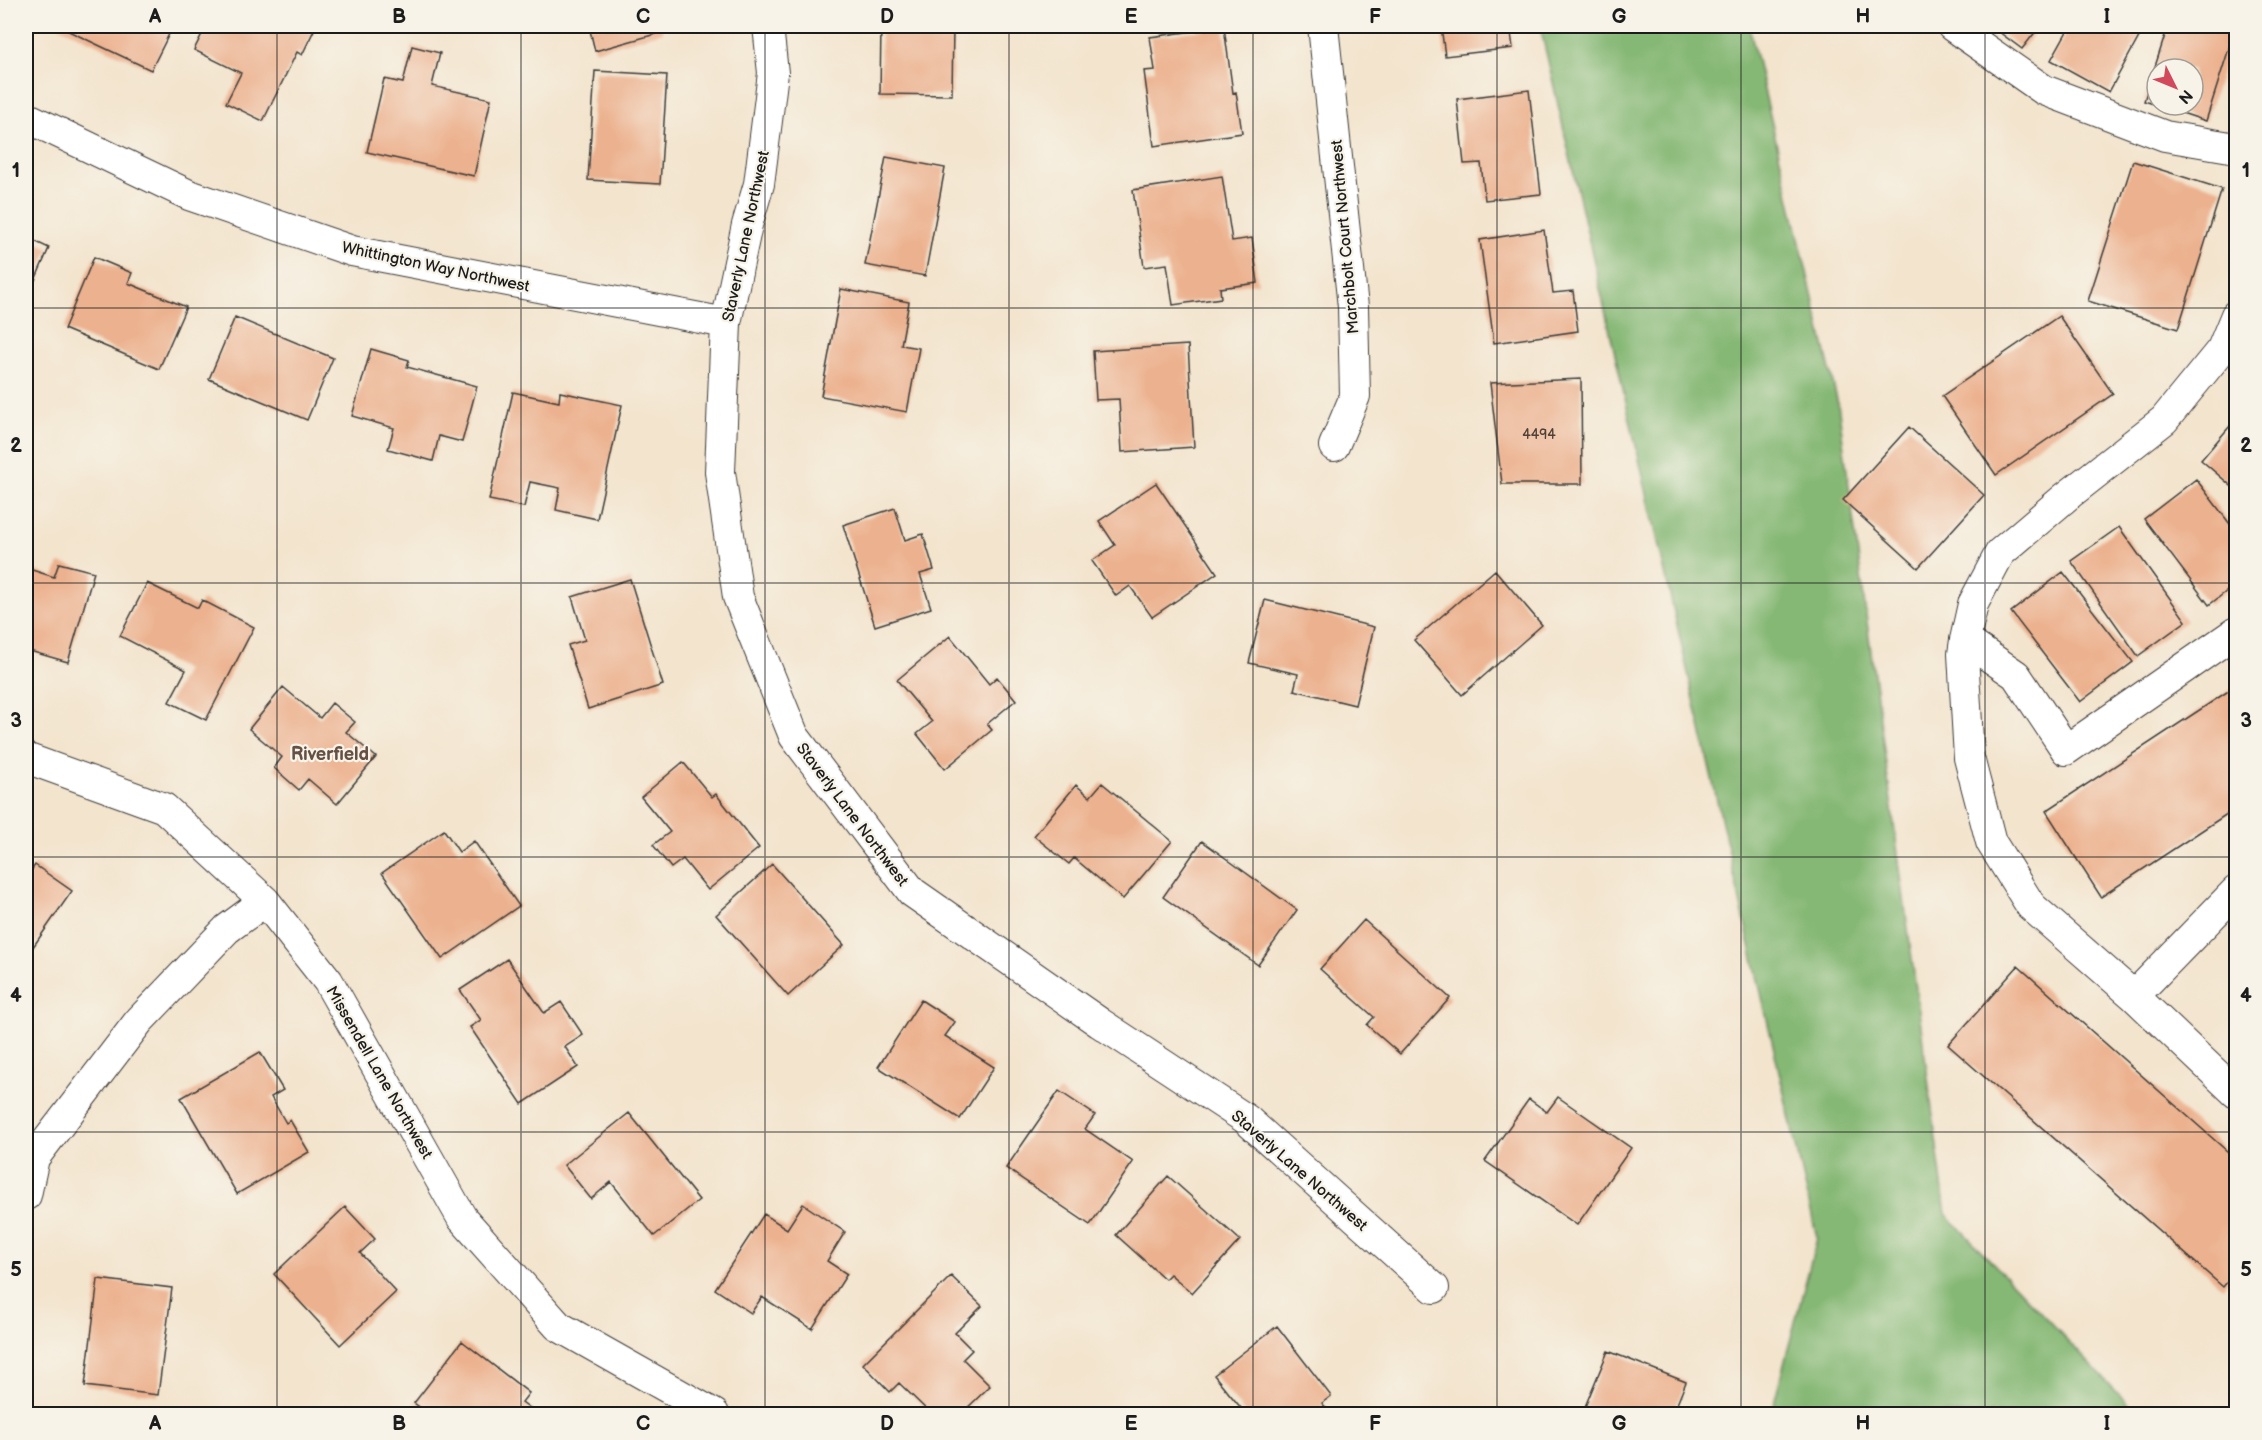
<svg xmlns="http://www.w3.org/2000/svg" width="2262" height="1440" font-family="'Balsamiq Sans',sans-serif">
	<rect width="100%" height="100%" fill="#f7f3e8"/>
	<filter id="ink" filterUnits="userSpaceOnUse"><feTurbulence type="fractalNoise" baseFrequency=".0167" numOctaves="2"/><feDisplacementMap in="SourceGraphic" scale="12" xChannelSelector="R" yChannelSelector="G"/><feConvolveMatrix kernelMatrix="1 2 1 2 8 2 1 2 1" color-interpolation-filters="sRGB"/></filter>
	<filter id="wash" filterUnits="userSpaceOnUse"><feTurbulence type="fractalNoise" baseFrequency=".008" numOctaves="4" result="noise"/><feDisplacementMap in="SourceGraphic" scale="24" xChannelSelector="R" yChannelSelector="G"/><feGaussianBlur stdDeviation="1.35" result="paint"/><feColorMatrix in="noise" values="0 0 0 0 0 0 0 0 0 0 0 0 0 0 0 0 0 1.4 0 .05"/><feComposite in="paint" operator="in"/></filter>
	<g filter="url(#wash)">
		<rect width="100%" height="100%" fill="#f3e4cd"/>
		<!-- forest -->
		<path fill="#85b874" stroke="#506a48" stroke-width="1.5" d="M1540,26H1749L1838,404L1946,1214L2138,1414H1771L1817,1238Z"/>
		<g id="blocks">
			<!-- building -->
			<path fill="#ecb18e" d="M58,26H173L151,70Z
				M206,26H316L302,55L297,52L263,121L226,103L241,73L194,50Z
				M589,26H661L663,32L595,51Z
				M881,26H953L952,95L880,94Z
				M1441,26H1510L1513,48L1445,56Z
				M1991,26H2040L2022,49Z
				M2070,26H2145L2109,92L2051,60Z
				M2168,26H2236L2206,121L2158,105H2193V69H2157V105L2144,101Z
				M1224,27L1233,93L1236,92L1242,133L1154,146L1144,71L1155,70L1150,37Z
				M412,46L440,53L432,86L491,99L474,176L367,152L384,79L403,83Z
				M595,71L667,75L660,184L588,180Z
				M1529,90L1541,194L1485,200L1481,163L1464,164L1457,99Z
				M886,157L945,168L925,276L865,265Z
				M2133,161L2222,189L2178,329L2088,301Z
				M1222,176L1232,241L1252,238L1258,283L1220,288L1221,298L1173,305L1167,264L1144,267L1133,190Z
				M1544,230L1553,293L1573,291L1578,331L1494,343L1480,240Z
				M26,237L49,248L26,301Z
				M94,257L132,273L128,283L186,307L159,369L64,329Z
				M841,289L909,302L901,345L919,348L907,412L821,396Z
				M2059,316L2113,394L1996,475L1942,396Z
				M235,317L333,358L307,420L209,379Z
				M1188,345L1194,447L1122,452L1119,399L1096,400L1093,351Z
				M371,349L409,360L407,367L477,386L462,442L439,436L433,461L388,449L394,428L352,416Z
				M1581,379L1582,484H1502L1490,383Z
				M513,392L559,402L560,392L622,405L597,519L556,510L560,488L530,482L524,507L489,500Z
				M2236,419V490L2201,460Z
				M1909,427L1984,495L1918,568L1843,500Z
				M2196,479L2236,532V584L2209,605L2144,519Z
				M1156,483L1217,573L1152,617L1130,586L1116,596L1092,561L1115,545L1099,521Z
				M895,508L905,540L923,534L934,570L920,574L931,608L875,626L843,525Z
				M2119,527L2186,621L2138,656L2071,561Z
				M59,563L94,572L68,662L26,650V568L54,577Z
				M1495,570L1542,625L1462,695L1414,640Z
				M2063,572L2133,662L2080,702L2011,612Z
				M630,579L663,685L588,709L568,645L585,640L572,597Z
				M147,583L198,608L202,600L254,627L206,720L169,702L186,670L120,636Z
				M1265,600L1374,627L1355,705L1294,690L1298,674L1249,663Z
				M950,636L989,684L997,677L1016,700L987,724L992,730L945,769L917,734L932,722L897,680Z
				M2236,686V808L2101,897L2046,811Z
				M283,687L320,718L332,703L355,722L346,732L376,757L337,804L308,779L299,790L274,768L282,757L249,729Z
				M683,762L712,797L716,794L759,848L708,890L683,859L671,868L653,845L670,832L641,797Z
				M1102,783L1172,841L1123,899L1074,858L1069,864L1034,836L1076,785L1090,797Z
				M444,830L459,852L474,841L519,906L442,959L382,873Z
				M1202,841L1297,910L1258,965L1163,897Z
				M772,864L844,945L788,996L716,915Z
				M35,865L72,891L26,957V878Z
				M1364,920L1450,998L1400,1054L1367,1025L1374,1017L1320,969Z
				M507,959L544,1013L561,1002L583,1035L565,1047L578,1067L522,1104L470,1027L481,1020L460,990Z
				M2018,966L2236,1159V1271L2223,1287L1948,1045Z
				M921,1000L955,1022L945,1036L994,1067L960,1119L878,1067Z
				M260,1052L283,1090L271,1097L286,1123L290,1120L309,1152L237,1194L181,1098Z
				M1059,1091L1095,1115L1085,1129L1133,1162L1090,1225L1006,1168Z
				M1558,1097L1631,1148L1577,1225L1485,1161L1529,1099L1547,1112Z
				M629,1113L699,1200L654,1236L611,1182L591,1199L564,1165Z
				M1168,1176L1240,1240L1192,1293L1170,1274L1165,1279L1116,1235Z
				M803,1204L845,1232L827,1261L847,1274L812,1329L762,1297L751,1313L715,1289L764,1214L787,1229Z
				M345,1207L375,1239L360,1253L396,1292L340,1345L274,1274Z
				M951,1276L982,1306L955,1333L972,1350L963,1359L990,1386L961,1414H931L899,1383L890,1392L863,1364Z
				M98,1279L172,1288L158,1395L85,1386Z
				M1277,1326L1331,1396L1322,1403L1331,1414H1246L1214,1375Z
				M462,1341L529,1393L522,1402L538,1414H429L414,1403Z
				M1608,1351L1686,1382L1673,1414H1582Z"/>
		</g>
	</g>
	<g filter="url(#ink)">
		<use href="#blocks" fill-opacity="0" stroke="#3c3a37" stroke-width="1.5"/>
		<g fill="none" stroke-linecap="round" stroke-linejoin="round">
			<!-- minor casing -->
			<g stroke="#3c3a37" stroke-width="32">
				<path id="minor" d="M768,26L773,73L759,184L747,225L726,323L720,472L738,597L794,736L912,892L1100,1023L1246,1119L1434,1288
					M1323,26L1353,307L1355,396L1334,446
					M1952,26L2044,90L2165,136L2236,148
					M26,117L189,195L352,251L726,323
					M2236,315L2222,349L2164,420L2067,496L2000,553L1973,604L1965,640L1963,654L1969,758L1991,842L2031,906L2134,996L2236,891
					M1965,640L2016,675L2066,750L2236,632
					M26,758L164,808L265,901L328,981L462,1218L558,1326L714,1414
					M2134,996L2236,1093
					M26,1195L34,1158L139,1021L227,929L265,901"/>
			</g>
			<!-- minor -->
			<use href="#minor" stroke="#fff" stroke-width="30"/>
		</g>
	</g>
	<!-- grid -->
	<path fill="none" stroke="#1c1c1c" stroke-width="1.5" stroke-opacity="0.55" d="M277,26V1414M521,26V1414M765,26V1414M1009,26V1414M1253,26V1414M1497,26V1414M1741,26V1414M1985,26V1414M26,308H2236M26,583H2236M26,857H2236M26,1132H2236"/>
	<g text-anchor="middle" stroke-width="4.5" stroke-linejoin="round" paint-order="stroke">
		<!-- number labels -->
		<g font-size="14" fill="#504138">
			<text x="1539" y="439">4494</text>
		</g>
		<!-- street labels -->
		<g font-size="16" fill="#1c1c1c" stroke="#f7f3e8">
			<text transform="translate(745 236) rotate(-78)" y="6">Staverly Lane Northwest</text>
			<text transform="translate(1344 237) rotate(-95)" y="6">Marchbolt Court Northwest</text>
			<text transform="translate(436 266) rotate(12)" y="6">Whittington Way Northwest</text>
			<text transform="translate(853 814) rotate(53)" y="6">Staverly Lane Northwest</text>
			<text transform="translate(380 1072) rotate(60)" y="6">Missendell Lane Northwest</text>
			<text transform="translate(1300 1170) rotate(41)" y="6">Staverly Lane Northwest</text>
		</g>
		<!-- neighbourhood labels -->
		<g font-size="18" font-weight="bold" fill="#655044" stroke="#f7f3e8">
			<text x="330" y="760">Riverfield</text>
		</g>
	</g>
	<!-- margin -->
	<rect width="2262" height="1440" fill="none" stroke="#f7f3e8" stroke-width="66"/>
	<!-- north arrow -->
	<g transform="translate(2175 87) rotate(133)"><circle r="28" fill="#f7f3e8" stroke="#9f9d96" stroke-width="1.5"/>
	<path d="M0-4.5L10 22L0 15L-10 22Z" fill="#d1495b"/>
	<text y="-9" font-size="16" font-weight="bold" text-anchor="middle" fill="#1c1c1c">N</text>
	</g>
	<rect x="33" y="33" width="2196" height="1374" fill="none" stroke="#1c1c1c" stroke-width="2"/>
	<g font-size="20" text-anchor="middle" font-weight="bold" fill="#1c1c1c">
		<text x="155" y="23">A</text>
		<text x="399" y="23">B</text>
		<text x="643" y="23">C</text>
		<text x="887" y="23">D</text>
		<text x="1131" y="23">E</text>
		<text x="1375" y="23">F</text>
		<text x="1619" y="23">G</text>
		<text x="1863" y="23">H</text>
		<text x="2107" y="23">I</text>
		<text x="16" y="177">1</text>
		<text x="2246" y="177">1</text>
		<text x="16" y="452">2</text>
		<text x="2246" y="452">2</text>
		<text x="16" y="727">3</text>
		<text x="2246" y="727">3</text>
		<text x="16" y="1002">4</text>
		<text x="2246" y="1002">4</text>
		<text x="16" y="1276">5</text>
		<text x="2246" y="1276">5</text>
		<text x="155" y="1430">A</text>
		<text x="399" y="1430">B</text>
		<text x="643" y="1430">C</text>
		<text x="887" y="1430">D</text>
		<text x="1131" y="1430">E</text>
		<text x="1375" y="1430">F</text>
		<text x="1619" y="1430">G</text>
		<text x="1863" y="1430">H</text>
		<text x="2107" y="1430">I</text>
	</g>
</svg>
